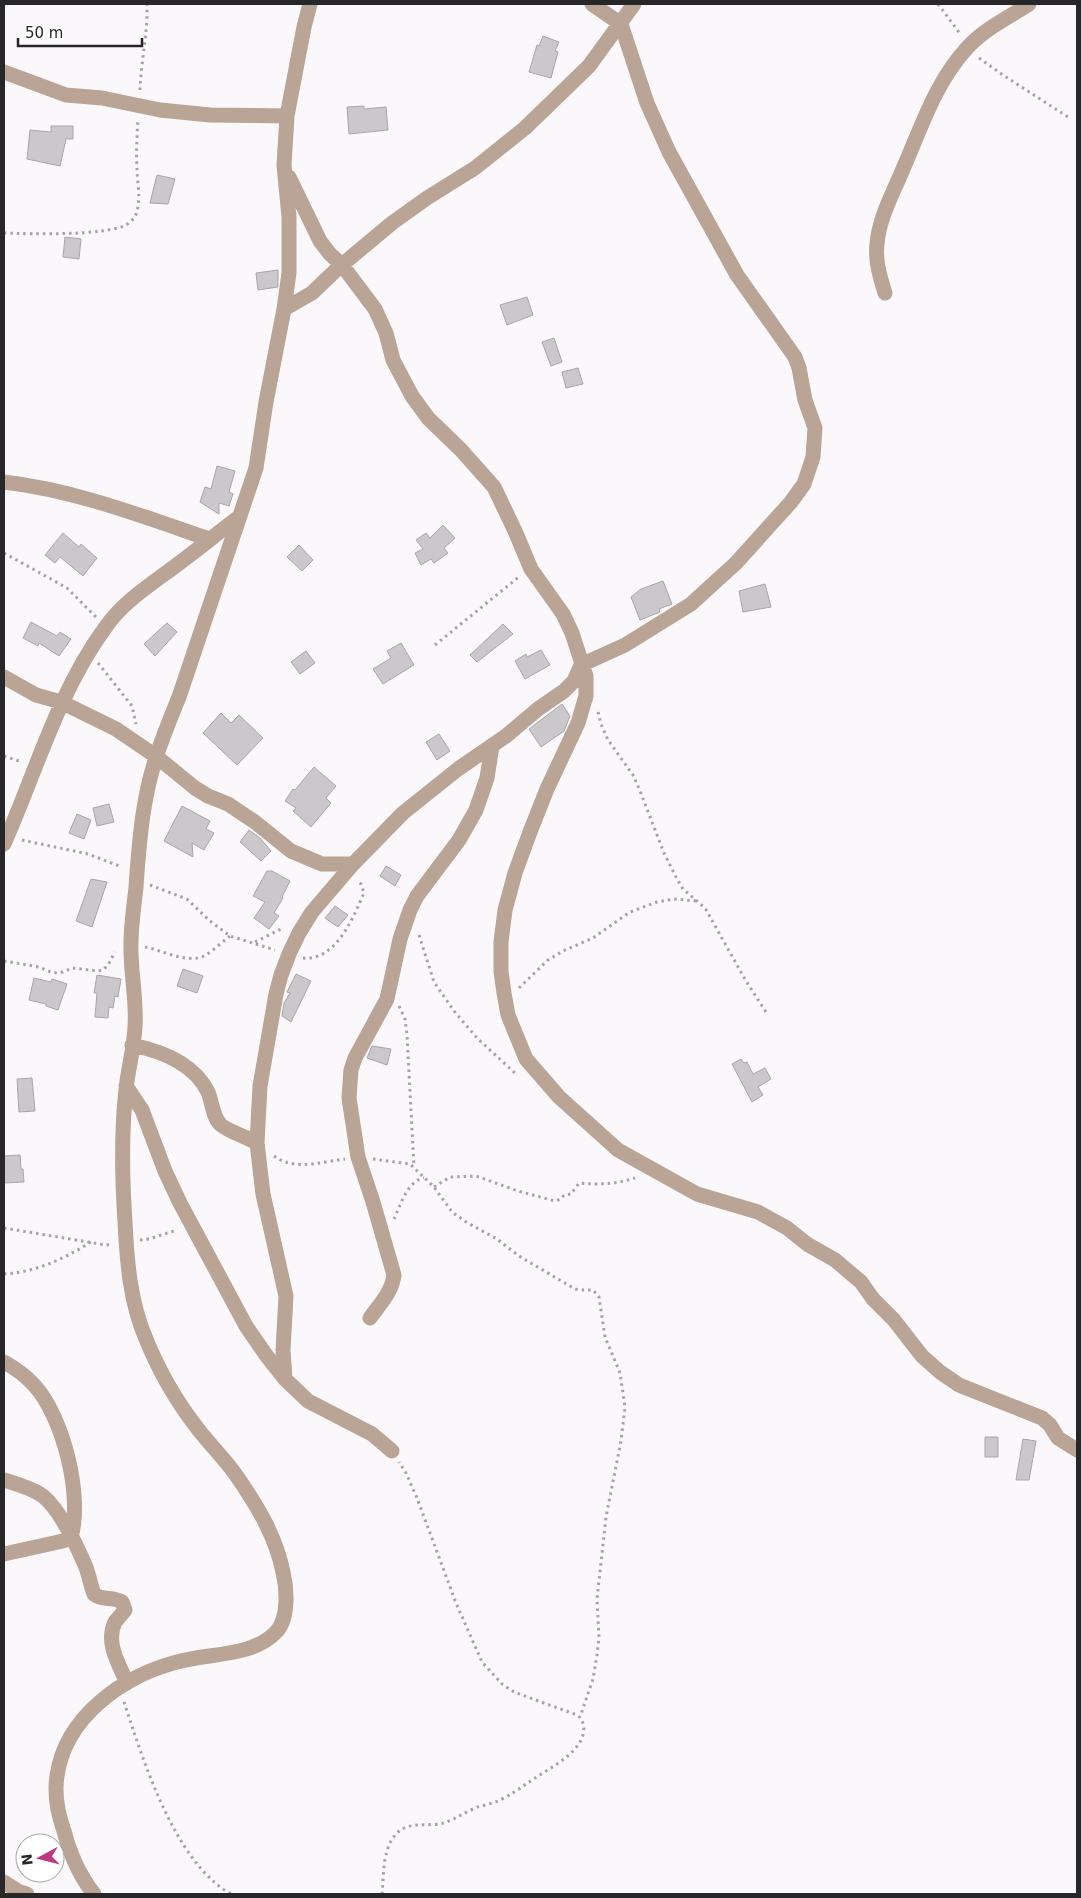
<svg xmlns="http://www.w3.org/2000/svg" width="1081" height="1898" font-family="'DejaVu Sans',sans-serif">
	<rect width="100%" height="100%" fill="#fbf8fc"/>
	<!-- building -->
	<path fill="#cbc8cc" stroke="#a8a6a9" d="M543,36L559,42L555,51L558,52L551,78L529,72L537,45L539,46Z
		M364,106V109L386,107L388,130L349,134L347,107Z
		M51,126H73V139H66L60,166L27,159L30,130L51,132Z
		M157,175L175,179L168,204L150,203Z
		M65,237L81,239L79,259L63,257Z
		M278,270V287L258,290L256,273Z
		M527,297L533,315L507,325L500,305Z
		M554,338L562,362L551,366L542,342Z
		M578,368L583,384L566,388L562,372Z
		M217,466L235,471L229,492L233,494L229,506L219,503V514L200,502L205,487L211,489Z
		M443,525L455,538L444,548L448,553L434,563L431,559L421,565L415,553L423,549L416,540L426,533L430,538Z
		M63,533L79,547L81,544L97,558L83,576L60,557L55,563L45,555Z
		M299,545L313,560L302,571L287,557Z
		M663,581L672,604L659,609L660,612L640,620L631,597L641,589Z
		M765,584L771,607L743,612L739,591Z
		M31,622L57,636L60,632L71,639L59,656L39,643L38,646L23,638Z
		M167,623L177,632L155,656L144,644Z
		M503,624L513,634L477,662L470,655Z
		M401,643L414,665L383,684L373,669L391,658L387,651Z
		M541,650L550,665L525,679L515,661L526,654L527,657Z
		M306,651L315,663L300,674L291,662Z
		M562,704L570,716L564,731L541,747L529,729Z
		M221,713L231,723L239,715L263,738L237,765L203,733Z
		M439,734L450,751L437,760L426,742Z
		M314,767L336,786L326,798L331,803L311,827L293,811L296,808L285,801L293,789L295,790Z
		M109,804L114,822L97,826L93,808Z
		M182,806L210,821L206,829L214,833L204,850L192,843L193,857L164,841Z
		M77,814L91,820L84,839L69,833Z
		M249,830L260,838L271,851L261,861L240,842Z
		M386,866L401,875L395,886L380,876Z
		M267,871H272L290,881L282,897L283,898L274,913L279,916L269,929L254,918L265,902L253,896Z
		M91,879L107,882L92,927L76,921Z
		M335,906L348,915L338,927L325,918Z
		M183,969L203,976L197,993L177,986Z
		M296,974L311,981L291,1022L282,1016L284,1003L290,993L287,992Z
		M97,975L121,979L118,997L115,996L113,1008L109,1007L108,1018L95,1017L97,993H94Z
		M34,978L51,982L52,979L67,984L58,1010L46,1006V1004L29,1000Z
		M372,1046L391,1049L387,1065L367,1058Z
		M741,1059L744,1063L747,1062L753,1074L765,1068L771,1079L758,1087L763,1095L752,1102L732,1064Z
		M32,1078L35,1111L19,1112L17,1079Z
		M20,1155L21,1169H23L24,1182L4,1183V1156Z
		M985,1437H998V1457H985Z
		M1023,1439L1036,1441L1029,1480H1016Z"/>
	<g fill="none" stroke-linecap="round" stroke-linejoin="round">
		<!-- path -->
		<path stroke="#a5a3a6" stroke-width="3" stroke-dasharray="2.5 4" stroke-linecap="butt" d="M938,4L961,35
			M979,58L1006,77L1068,117
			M140,90C141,61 148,32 147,4
			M4,233C30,234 104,236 126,225C131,222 136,217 137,211C141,197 137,182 137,169C136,152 137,135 138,119
			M4,553L67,588L96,617
			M435,645L520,576
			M98,663L132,706L136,724
			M598,712L601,724L608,740L633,775L640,791L664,853L676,877L683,889L705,908L746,981L766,1012
			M4,756L22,762
			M22,840L88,854L122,867
			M150,885L187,899L210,921L230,936L275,950
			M419,935L434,982L454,1011L477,1038L516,1074
			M255,942L283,928
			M145,947C162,950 186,964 204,956C213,951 222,942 230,936
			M303,958C336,961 353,918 364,893L361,884L356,881
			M4,961L39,967L53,973L63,972L72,968L98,971L103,970L108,965L115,952
			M519,988L548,960L563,951L593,938L630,912L657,902L674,899L696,901
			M399,1006L405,1019L407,1035L414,1167
			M274,1156C294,1171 321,1162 345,1159
			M373,1159L410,1164L434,1187L452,1212L466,1222L497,1239L519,1256L575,1289L579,1290H593L599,1297L605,1337L620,1373L625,1407L621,1441L606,1517L597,1599L599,1638L597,1655L593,1679L580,1717
			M434,1187L450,1177L476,1176L518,1191L555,1201L561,1199L564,1195L571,1194L579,1183C599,1185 616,1184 635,1178
			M394,1219C400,1206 408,1180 424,1178
			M4,1228L106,1245L112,1244
			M140,1240L149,1239L177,1230
			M4,1274C36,1272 64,1259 91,1242
			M124,1702C143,1760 175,1863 231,1894
			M382,1894C384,1874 382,1848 397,1833C408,1821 430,1827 444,1823C455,1819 464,1813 475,1808C483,1805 492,1804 500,1800C511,1795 520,1788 529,1782C546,1770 569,1760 580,1742C585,1734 586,1721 577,1715L514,1692L502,1684L482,1662L456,1603L417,1498L406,1473L399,1462"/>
		<!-- street -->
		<path stroke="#b9a496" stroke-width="15" d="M4,72L66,95L102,98L160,110L210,115L287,116
			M289,177L320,241L330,254L342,265L375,309L386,333L393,360L412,396L428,418L461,450L494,487L515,531L531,569L563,614L572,633L586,676V696L578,723L547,789L530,832L515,873L505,910L501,942V971L504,993L508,1015L526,1059L559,1097L618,1150L697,1194L758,1212L787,1228L807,1244L835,1260L861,1282L873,1299L894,1320L922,1356L940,1372L959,1385L1042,1418L1050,1425L1058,1438L1077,1450
			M885,293C880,277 875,261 877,244C879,218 893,193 903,169C922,126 935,83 967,48C984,29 1008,18 1029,4
			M284,309L312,293L337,269L392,223L427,198L475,168L525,128L589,66L634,4
			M4,482C74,490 142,516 209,539
			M4,677L36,695L61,702L116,729L157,757L195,788L208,796L228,804L255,822L291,851L322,864H353
			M4,844C36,772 58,692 105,628C124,600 155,582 182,561C201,547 220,531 239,517
			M132,1045C162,1051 194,1064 208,1092C212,1102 213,1117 220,1124C225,1130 249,1138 257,1143
			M126,1086L142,1110L165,1171L180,1203L246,1326L266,1355L285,1379L308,1401L372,1434L392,1451
			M370,1318C380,1304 392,1292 394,1275L373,1202L358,1157L349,1098L351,1070L355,1058L387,999L400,939L410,910L417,896L459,840L476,810L487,778L492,746
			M4,1362C15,1368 25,1375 34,1385C63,1416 83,1496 71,1537L63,1541L4,1554
			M285,1379L283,1350L286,1296L263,1194L257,1143L260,1086L276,994L281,975L289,954L299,933L312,912L353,864L403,813L458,769L506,736L538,709L564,691L574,681L581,665L625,645L691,604L736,563L791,502L804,484L813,457L815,428L805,400L799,368L795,357L737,275L669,152L647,103L621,24L592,4
			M4,1480C17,1484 32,1488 43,1496C60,1510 76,1544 85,1565C89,1574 90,1584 94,1594C102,1601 113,1596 122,1602L125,1610C122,1614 118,1618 115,1622C105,1643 119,1664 127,1683
			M4,1882L18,1891L27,1894
			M94,1894C79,1875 70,1854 64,1831C58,1814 54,1795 57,1776C65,1717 123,1676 177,1662C208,1653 253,1657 276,1632C289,1619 287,1589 283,1572C276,1537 258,1507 238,1478C227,1461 211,1446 198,1429C176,1401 159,1371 146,1339C130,1302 127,1262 125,1222C122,1178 121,1134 126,1089C128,1069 134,1048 135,1027C137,999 130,971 131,943C131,925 134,906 136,887C138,857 140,827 146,797C152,763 166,729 179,697L256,468L266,402L284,309L289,273V217L284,165L287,116L304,27L310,4"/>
	</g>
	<!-- border -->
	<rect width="1081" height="1898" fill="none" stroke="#272628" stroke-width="10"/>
	<!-- north arrow -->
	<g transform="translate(40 1858) rotate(263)"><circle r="24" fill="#ffffff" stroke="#a9a8a9"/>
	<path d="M0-4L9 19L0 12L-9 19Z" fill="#bc397f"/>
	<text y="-8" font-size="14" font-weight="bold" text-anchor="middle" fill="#272628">N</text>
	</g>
	<!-- scale -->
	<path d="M18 38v8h124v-8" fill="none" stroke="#272628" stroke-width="2.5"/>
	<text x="25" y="38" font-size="15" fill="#272628" stroke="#ffffff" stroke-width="4" paint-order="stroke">50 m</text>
</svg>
